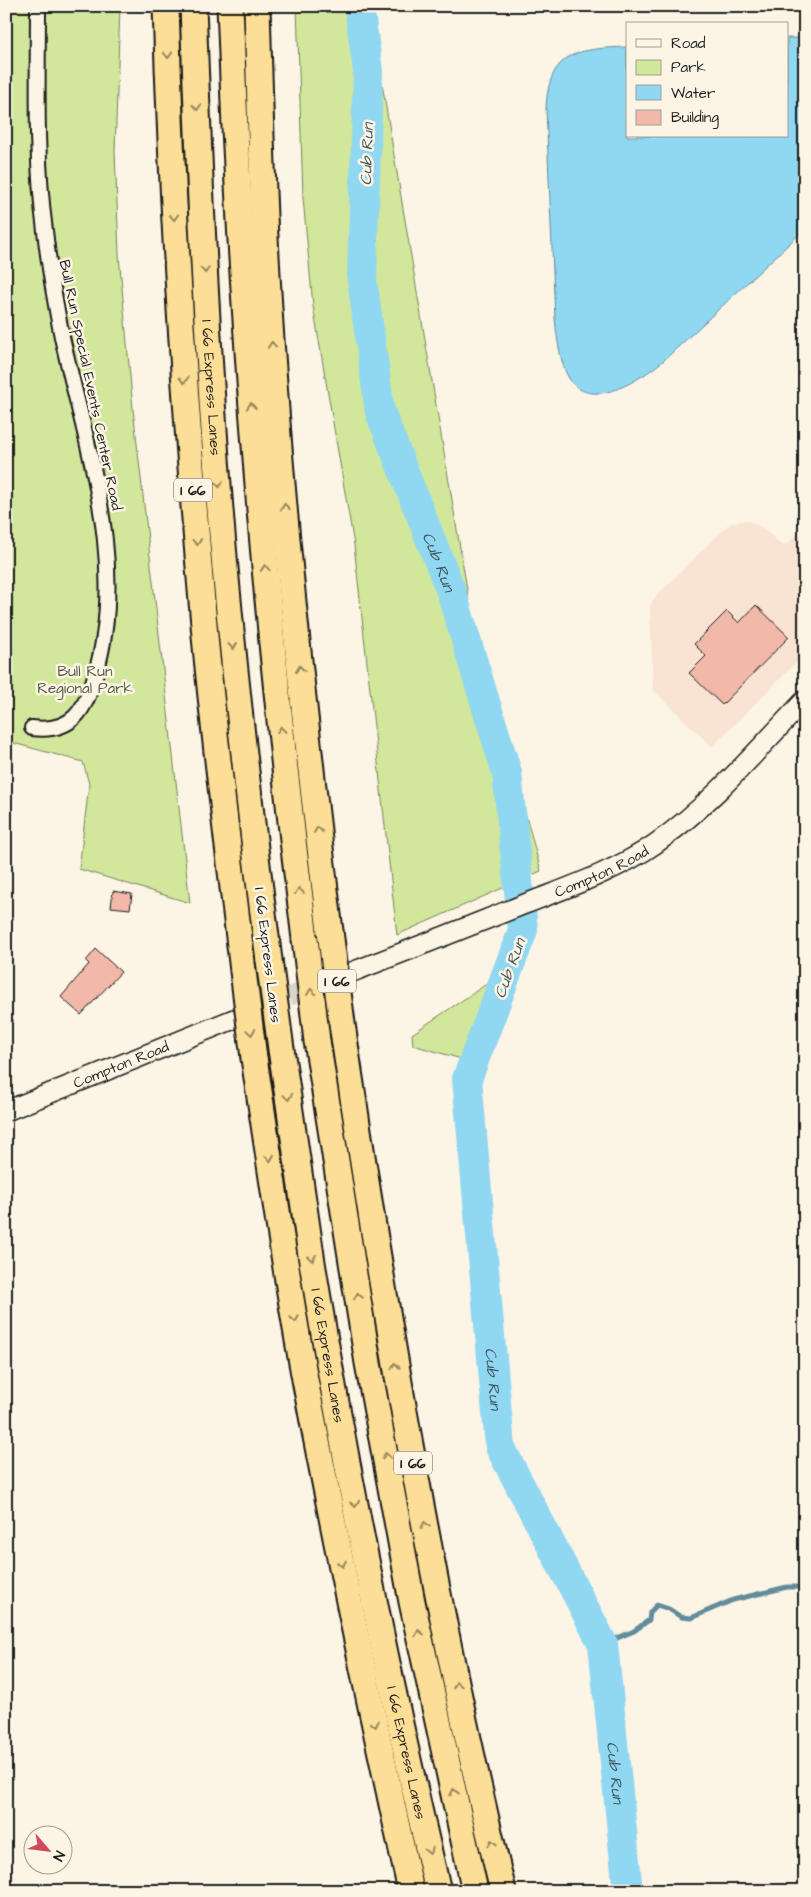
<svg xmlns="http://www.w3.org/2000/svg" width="811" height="1897" font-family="'Architects Daughter',sans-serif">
	<rect width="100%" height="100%" fill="#fcf5e5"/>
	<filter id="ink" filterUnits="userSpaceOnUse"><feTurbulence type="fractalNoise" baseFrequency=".02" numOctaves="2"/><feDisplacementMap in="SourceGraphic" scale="10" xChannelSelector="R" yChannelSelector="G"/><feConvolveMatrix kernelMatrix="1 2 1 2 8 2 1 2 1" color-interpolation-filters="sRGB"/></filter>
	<g filter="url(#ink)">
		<!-- built -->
		<path fill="#f9e3d3" d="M745,520L760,526L780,543L786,545L800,532L805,537V654L712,747L653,690L650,606L655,597L729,524Z"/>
		<!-- green -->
		<path fill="#d1e79c" stroke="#76825c" d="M6,6H120L115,151L119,255L133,409L190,903L79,869L89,784L83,762L6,741Z
			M297,6H369L471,613L541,871L397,935L354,545L313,306L303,198Z
			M503,973L482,1065L413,1045L412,1034Z"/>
		<!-- water -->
		<path fill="#90d7f2" stroke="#628c9c" d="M787,38H805V229L663,361C642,378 593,412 570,380C560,365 557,337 555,319L546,108C549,50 579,49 627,47V136H787Z"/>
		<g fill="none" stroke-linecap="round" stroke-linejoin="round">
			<!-- stream -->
			<path stroke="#628c9c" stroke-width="5" d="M603,1644L634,1631L649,1620L650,1612L657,1605L669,1609L681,1617L691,1618L733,1600L787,1587H805"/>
			<!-- river -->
			<path stroke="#90d7f2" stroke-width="30" id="s1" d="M359,6L368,71L362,279L380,412L451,591L507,773L523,930L467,1079L500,1447L603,1644L628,1891"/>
		</g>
		<!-- building -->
		<path fill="#f2b9aa" stroke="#1c1c1c" d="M756,605L789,637L722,705L689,673L706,656L694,644L727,611L739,623Z
			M113,891L132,894L130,909L111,907Z
			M96,949L121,972L81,1015L61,997L89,964L86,961Z"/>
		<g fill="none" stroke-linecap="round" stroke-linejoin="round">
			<!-- secondary-tunnel -->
			<path stroke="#dad4c7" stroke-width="19" stroke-dasharray="19 9" stroke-linecap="butt" d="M237,1017L321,984"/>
			<!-- street casing -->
			<g stroke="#1c1c1c" stroke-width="18">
				<path id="street" d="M32,728C72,733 85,711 95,676C129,564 86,447 62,337C55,302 49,266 45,231C35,156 38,81 38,6"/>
			</g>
			<!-- secondary casing -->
			<g stroke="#1c1c1c" stroke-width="22">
				<g id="secondary">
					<path id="s2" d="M352,972C410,950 467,927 525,904C567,888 618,870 655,844C712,804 757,750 805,700"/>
					<path id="s3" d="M6,1111L234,1019"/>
				</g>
			</g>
			<!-- highway casing -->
			<g stroke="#1c1c1c" stroke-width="29">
				<g id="highway">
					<path d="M166,6C172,209 185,411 203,613C213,733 229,852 243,971"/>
					<path id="s4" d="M193,6C200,194 208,381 225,568C237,699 252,829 269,960"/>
					<path d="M230,6C241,318 266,630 305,939"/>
					<path d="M257,6C259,76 261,146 264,216C275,455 301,693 330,931"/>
					<path d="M343,1031C386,1320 434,1607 503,1891"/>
					<path d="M317,1041L368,1363L412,1602L475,1891"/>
					<path id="s5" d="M281,1049C291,1120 301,1191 312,1262C346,1473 389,1683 438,1891"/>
					<path d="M254,1058C271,1169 286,1280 307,1390C339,1558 374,1724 411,1891"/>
				</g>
			</g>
			<!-- street -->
			<use href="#street" stroke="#fcf5e5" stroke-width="14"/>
			<!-- secondary -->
			<use href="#secondary" stroke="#fcf5e5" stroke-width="19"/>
			<!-- highway -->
			<use href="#highway" stroke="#fcde96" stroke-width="25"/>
			<!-- highway-bridge casing -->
			<g stroke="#1c1c1c" stroke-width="29" stroke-linecap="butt">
				<path id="highway-bridge" d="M330,931L343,1031
					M305,939L317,1041
					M269,960L281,1049
					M243,971L254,1058"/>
			</g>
			<!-- highway-bridge -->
			<use href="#highway-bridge" stroke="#fcde96" stroke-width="25"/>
		</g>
		<!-- one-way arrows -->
		<defs><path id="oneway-chevron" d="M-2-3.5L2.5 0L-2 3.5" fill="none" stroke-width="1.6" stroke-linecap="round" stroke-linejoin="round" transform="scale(1.25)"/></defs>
		<g stroke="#97875f">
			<use href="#oneway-chevron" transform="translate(168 55) rotate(88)"/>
			<use href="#oneway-chevron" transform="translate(197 107) rotate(87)"/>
			<use href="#oneway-chevron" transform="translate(174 217) rotate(87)"/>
			<use href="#oneway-chevron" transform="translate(205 270) rotate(87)"/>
			<use href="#oneway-chevron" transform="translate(272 345) rotate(-94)"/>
			<use href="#oneway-chevron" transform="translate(184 380) rotate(86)"/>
			<use href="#oneway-chevron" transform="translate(251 406) rotate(-94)"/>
			<use href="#oneway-chevron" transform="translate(219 484) rotate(86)"/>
			<use href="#oneway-chevron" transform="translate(285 507) rotate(-95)"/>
			<use href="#oneway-chevron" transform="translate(197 542) rotate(85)"/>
			<use href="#oneway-chevron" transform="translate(265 568) rotate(-95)"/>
			<use href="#oneway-chevron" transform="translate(233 646) rotate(84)"/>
			<use href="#oneway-chevron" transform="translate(300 669) rotate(-96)"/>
			<use href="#oneway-chevron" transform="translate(281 730) rotate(-96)"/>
			<use href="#oneway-chevron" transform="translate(318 830) rotate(-97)"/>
			<use href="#oneway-chevron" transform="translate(299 891) rotate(-97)"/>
			<use href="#oneway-chevron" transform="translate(311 992) rotate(-97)"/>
			<use href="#oneway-chevron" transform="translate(251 1032) rotate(82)"/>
			<use href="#oneway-chevron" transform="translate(288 1097) rotate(82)"/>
			<use href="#oneway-chevron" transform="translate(270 1158) rotate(81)"/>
			<use href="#oneway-chevron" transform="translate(312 1258) rotate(81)"/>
			<use href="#oneway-chevron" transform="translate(358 1296) rotate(-99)"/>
			<use href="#oneway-chevron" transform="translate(295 1319) rotate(80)"/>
			<use href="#oneway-chevron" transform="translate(395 1366) rotate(-99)"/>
			<use href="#oneway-chevron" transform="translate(386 1456) rotate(-100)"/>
			<use href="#oneway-chevron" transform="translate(355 1504) rotate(79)"/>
			<use href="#oneway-chevron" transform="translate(425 1525) rotate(-101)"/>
			<use href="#oneway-chevron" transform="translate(342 1564) rotate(79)"/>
			<use href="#oneway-chevron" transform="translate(419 1633) rotate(-102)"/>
			<use href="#oneway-chevron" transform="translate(457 1685) rotate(-102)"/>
			<use href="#oneway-chevron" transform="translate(375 1724) rotate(78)"/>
			<use href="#oneway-chevron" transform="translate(454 1792) rotate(-102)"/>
			<use href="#oneway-chevron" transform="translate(492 1843) rotate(-103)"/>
			<use href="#oneway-chevron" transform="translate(429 1851) rotate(77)"/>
		</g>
	</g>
	<g text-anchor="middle" stroke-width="5" stroke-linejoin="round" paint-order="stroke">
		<!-- shield labels -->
		<g fill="#fcf5e5" stroke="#5f5d58" stroke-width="1">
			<rect x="174" y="478.5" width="38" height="23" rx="4"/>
			<rect x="318" y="969.5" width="38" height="23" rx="4"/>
			<rect x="394" y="1451.5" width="38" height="23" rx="4"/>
		</g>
		<g font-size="14" font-weight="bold" fill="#1c1c1c">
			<text x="193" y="495">I 66</text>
			<text x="337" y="986">I 66</text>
			<text x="413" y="1468">I 66</text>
		</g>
		<!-- street labels -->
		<g font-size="15" fill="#1c1c1c" stroke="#fcf5e5">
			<text transform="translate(91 385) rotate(78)" y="5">Bull Run Special Events Center Road</text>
			<text dy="5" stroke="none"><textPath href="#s4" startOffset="382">I 66 Express Lanes</textPath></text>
			<text dy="5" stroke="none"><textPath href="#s2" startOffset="269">Compton Road</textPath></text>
			<text transform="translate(268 955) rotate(83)" y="5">I 66 Express Lanes</text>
			<text dy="5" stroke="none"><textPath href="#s3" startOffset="124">Compton Road</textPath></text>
			<text dy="5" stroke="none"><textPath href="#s5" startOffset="310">I 66 Express Lanes</textPath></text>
			<text dy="5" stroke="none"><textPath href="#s5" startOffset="715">I 66 Express Lanes</textPath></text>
		</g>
		<!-- park labels -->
		<g font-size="15" fill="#525942" stroke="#fcf5e5">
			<text x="85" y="676">Bull Run<tspan x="85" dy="17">Regional Park</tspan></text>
		</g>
		<!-- water labels -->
		<g font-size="16" font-style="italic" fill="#3f545c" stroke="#fcf5e5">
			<text transform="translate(366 154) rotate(-88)" y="6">Cub Run</text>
			<text dy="6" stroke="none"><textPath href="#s1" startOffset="569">Cub Run</textPath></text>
			<text transform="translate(509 968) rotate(-70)" y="6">Cub Run</text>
			<text dy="6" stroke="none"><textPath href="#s1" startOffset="1409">Cub Run</textPath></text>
			<text dy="6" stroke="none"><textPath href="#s1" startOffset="1829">Cub Run</textPath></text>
		</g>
	</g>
	<!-- margin -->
	<rect width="811" height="1897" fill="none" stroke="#fcf5e5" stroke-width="25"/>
	<rect x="12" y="12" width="786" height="1872" fill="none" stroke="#1c1c1c" stroke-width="2" filter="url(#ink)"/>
	<!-- legend -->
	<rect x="626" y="22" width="162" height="115" fill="#fcf5e5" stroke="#a29e95"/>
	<rect x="636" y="39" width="25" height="8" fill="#fcf5e5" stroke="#a29e95"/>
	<text x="671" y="48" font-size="15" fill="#1c1c1c">Road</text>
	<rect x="636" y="60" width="25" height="15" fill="#d1e79c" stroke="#a29e95"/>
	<text x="671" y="72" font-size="15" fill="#1c1c1c">Park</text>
	<rect x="636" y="85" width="25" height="15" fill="#90d7f2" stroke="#a29e95"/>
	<text x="671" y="98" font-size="15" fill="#1c1c1c">Water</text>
	<rect x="636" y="110" width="25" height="15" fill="#f2b9aa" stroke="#a29e95"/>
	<text x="671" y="122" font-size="15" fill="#1c1c1c">Building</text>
	<!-- north arrow -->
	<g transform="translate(48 1850) rotate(118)"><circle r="24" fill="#fcf5e5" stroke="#a29e95"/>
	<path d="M0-4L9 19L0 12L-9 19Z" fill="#d1495b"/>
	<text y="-8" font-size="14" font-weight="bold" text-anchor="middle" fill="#1c1c1c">N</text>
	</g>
</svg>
